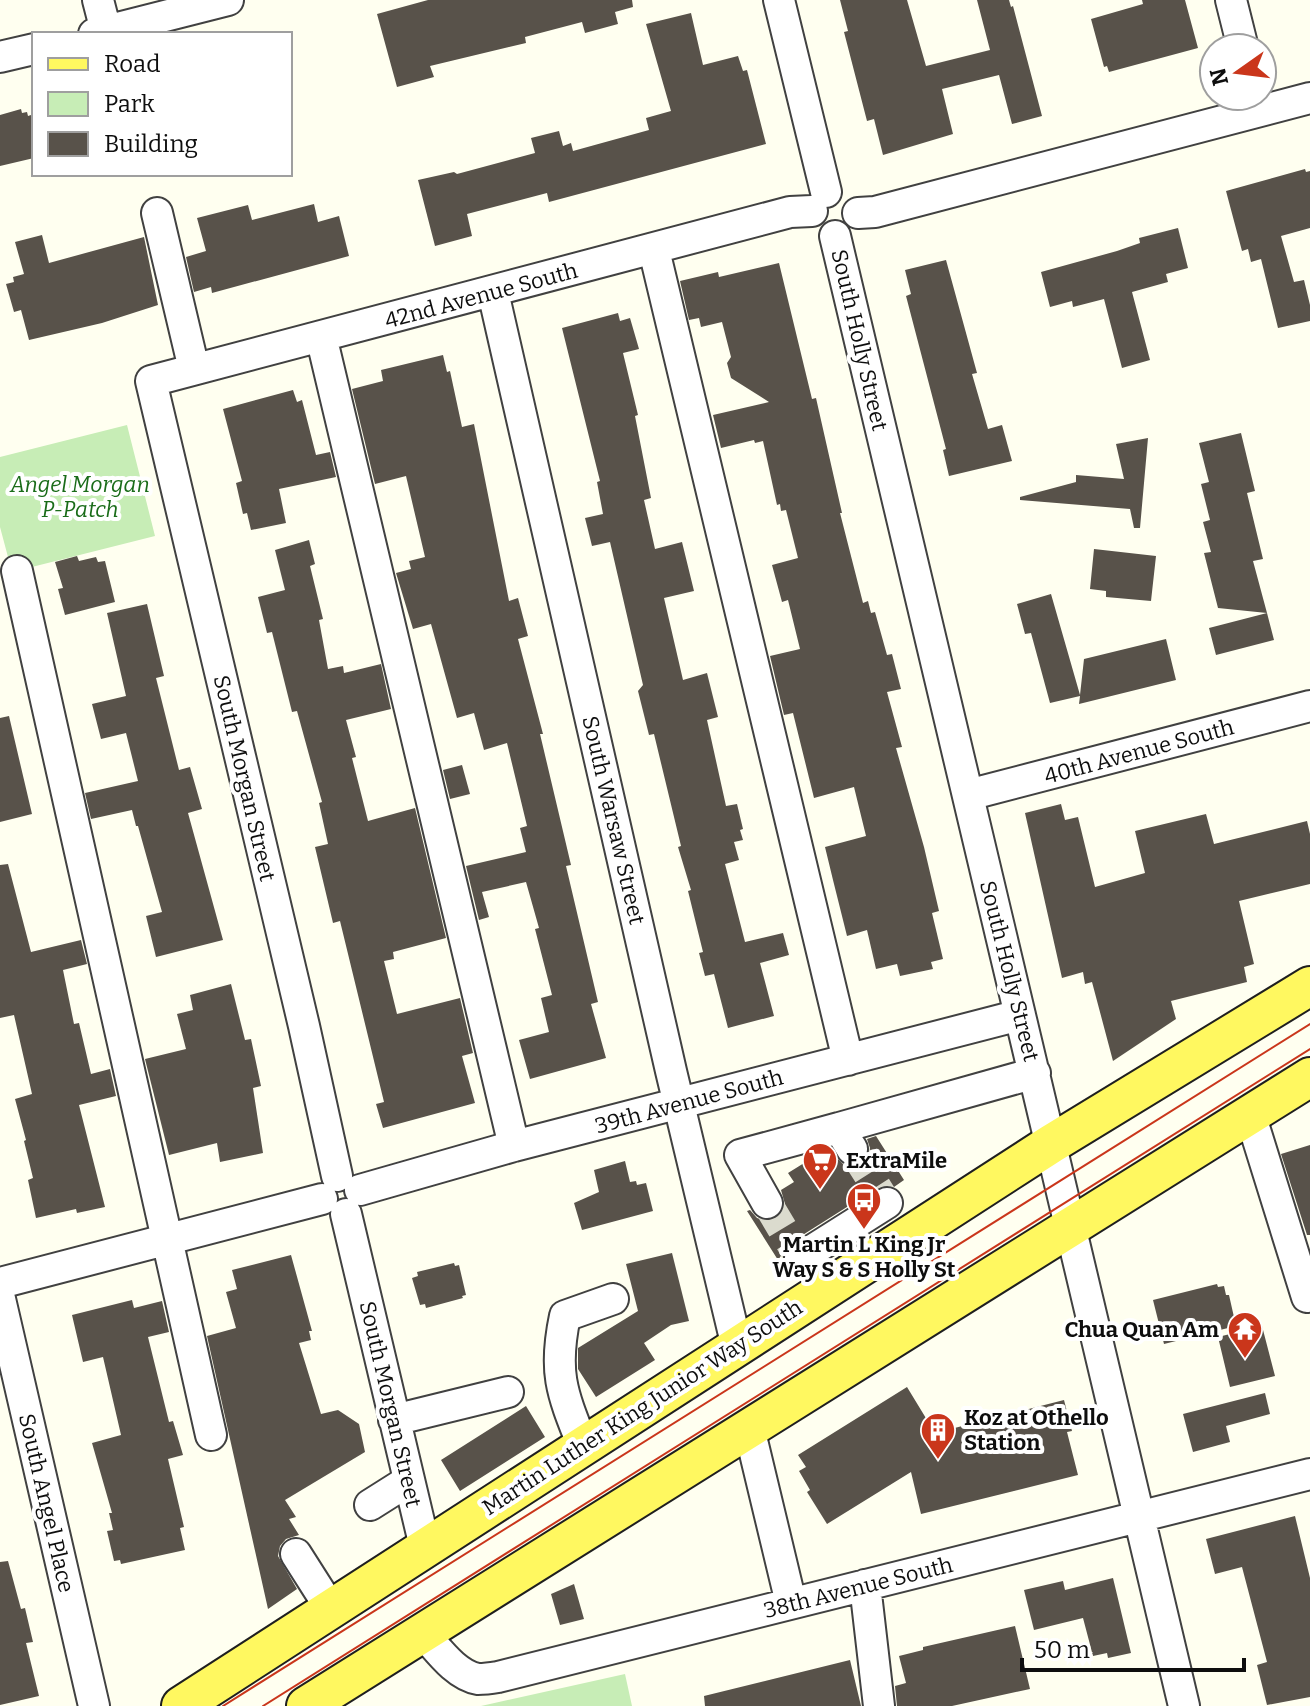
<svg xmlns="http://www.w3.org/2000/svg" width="1310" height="1706" font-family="Bitter,serif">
	<rect width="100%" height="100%" fill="#fffff0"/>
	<!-- green -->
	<path fill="#c7edb6" d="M127,425L155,536L12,572L0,527V457Z
		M625,1674L632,1706H481Z"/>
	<!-- building -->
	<path fill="#58524a" d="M428,0H632L633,7L615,12L618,24L585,33L582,22L525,37L526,43L430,66L434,77L397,87L377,14Z
		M840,0H907L926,66L990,50L977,0H1009L1011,7L1013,6L1042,116L1012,124L999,75L942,89L953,134L883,155L874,119L867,121L844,32L848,31Z
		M1142,0H1185L1198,48L1109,72L1107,66L1104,67L1091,19L1143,4Z
		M691,13L703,65L738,56L743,71L747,70L766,144L549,202L547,193L467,214L472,236L435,246L418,180L454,172L457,174L535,153L531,138L559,131L563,146L571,143L573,151L649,130L646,118L671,111L646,24Z
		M21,109L22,113L27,112L28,116L34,114V158L0,166V115Z
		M1305,169L1306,172L1310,171V228L1281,236L1294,282L1304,280L1310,305V321L1278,328L1261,259L1251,262L1248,249L1242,251L1226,191Z
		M314,204L318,222L339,216L349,256L212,293L211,287L194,292L186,257L206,251L197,218L248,205L252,220Z
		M1178,228L1188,268L1166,274L1168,282L1132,292L1150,360L1122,368L1104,299L1073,307L1072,301L1050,307L1041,272L1117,251L1140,243L1139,238Z
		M42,235L49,263L144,237L158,305L102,323L29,340L21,310L14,312L6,284L14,282L13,277L24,274L15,242Z
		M946,260L977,373L972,374L988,429L1002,425L1012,461L949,476L943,450L946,449L906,296L911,294L905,270Z
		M779,263L812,399L816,398L842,513H840L863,603L868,601L871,613L875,612L887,655L892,654L901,689L887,692L902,747L896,748L924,847L939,911L932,913L943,959L931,962L933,969L900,976L897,964L876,969L867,930L847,936L833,880L825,847L866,836L854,787L814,798L793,713L784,715L770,656L800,649L788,600L782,602L772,565L798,558L786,510L781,511L780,504L777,505L763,441L755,443L754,440L721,448L713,415L769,402L731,378L727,363L731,357L722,322L701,327L699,318L689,320L680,281L718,272L719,277Z
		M618,313L620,321L630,318L639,349L623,353L638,415L635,416L651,498L644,500L655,549L682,542L694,591L664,598L683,680L707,673L718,717L707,720L726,806L737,804L743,829L740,830L743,840L734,842L739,860L725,864L745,942L783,933L789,955L760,963L774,1016L728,1028L714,974L705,976L699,953L703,952L688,891L691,890L678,847L681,846L654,734L649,735L638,691L643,685L610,542L592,546L585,518L603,514L597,482L600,481L562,328Z
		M443,355L447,372L450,371L462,427L474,424L509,601L518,598L528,636L518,639L543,734H540L571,865L566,866L598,1002L591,1004L606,1058L530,1079L519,1040L549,1032L541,998L552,995L535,929L539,928L526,882L482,892L489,917L479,920L466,866L526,852L520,828L527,826L507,743L484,750L474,713L457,718L431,624L413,629L396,573L411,569L409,561L425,557L406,476L375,484L352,389L383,381L381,370Z
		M293,390L297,402L302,400L316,455L330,452L336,477L279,489L286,523L251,530L247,513L243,514L236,483L242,481L223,409Z
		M1241,433L1255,491L1247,493L1263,559L1253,561L1267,613L1218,608L1204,553L1211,552L1203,522L1210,520L1201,484L1209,482L1199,443Z
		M1148,438L1140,528H1134L1130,509L1020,500V497L1076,482V475L1124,479L1116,444Z
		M309,540L315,564L310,566L323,619L319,620L328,669L343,666L344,673L381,664L391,709L346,720L356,757L352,758L368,821L415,808L446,938L393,952L394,959L384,961L397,1014L460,998L473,1053L462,1056L475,1103L383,1128L376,1104L384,1102L340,921L333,923L315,847L328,844L319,803L322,802L297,711L292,712L272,632L267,633L258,597L285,590L275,550Z
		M1094,549L1156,556L1151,601L1106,597V591L1090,589Z
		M77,556L79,561L96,557L98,562L105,561L115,602L65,615L58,589L63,588L55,562Z
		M1051,594L1080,695L1084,659L1166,639L1176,680L1079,704L1080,696L1050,703L1031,633L1025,634L1017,604Z
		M147,604L164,676L156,678L179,770L190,767L202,809L188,813L223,940L156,957L146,916L162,912L138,826H136L132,810L91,819L85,793L138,781L126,733L101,739L92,704L126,696L107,613Z
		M1267,613L1274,640L1216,655L1209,628Z
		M9,716L32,814L0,822V718Z
		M462,765L470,794L450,799L443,770Z
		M1061,804L1065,820L1078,817L1095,887L1145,873L1135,831L1206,814L1214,844L1307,821L1310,834V884L1239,901L1254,964L1244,967L1247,982L1171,1001L1176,1019L1113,1061L1092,982L1085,984L1083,972L1062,978L1025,813Z
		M8,864L31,952L81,940L87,964L63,970L74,1024L79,1023L91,1074L110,1069L116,1096L79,1105L105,1207L77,1213L76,1209L36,1218L28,1180L33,1178L24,1141L26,1140L15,1099L32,1094L14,1015L0,1018V865Z
		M231,984L245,1040L251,1039L261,1086L253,1088L263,1153L220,1162L217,1143L169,1155L145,1059L186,1049L177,1014L193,1010L190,995Z
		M876,1136L904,1180L894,1187L886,1185L877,1188L790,1243L778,1260L747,1211L750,1210L757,1218L766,1221L776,1218L783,1211L785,1204L781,1190L794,1182L788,1173L817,1155L823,1165L836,1157L844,1165L852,1167L861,1165L868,1157L870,1148L867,1139Z
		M1310,1145V1235H1307L1281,1154Z
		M625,1161L630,1182L636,1181L637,1185L646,1183L653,1211L582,1230L574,1203L599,1192L594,1170Z
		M672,1253L689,1321L671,1325L644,1343L655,1360L596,1397L578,1369V1348L638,1311L626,1264Z
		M291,1255L312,1331H309L311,1340L299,1343L321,1414L338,1410L359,1424L365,1452L285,1500L296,1517L289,1519L299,1535L286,1539L280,1546L278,1556L297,1589L268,1609L207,1336L236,1328L226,1292L237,1289L232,1270Z
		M454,1263L455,1266L459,1265L466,1295L462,1296L463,1298L426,1308L425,1304L420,1305L412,1278L418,1276L417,1272Z
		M1217,1284L1218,1287L1224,1286L1226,1295H1229L1236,1326L1164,1344L1153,1300Z
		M132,1300L134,1308L162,1301L169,1332L148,1337L169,1422L173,1421L183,1455L168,1459L184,1527L180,1528L185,1550L121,1564L120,1560L114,1561L107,1531L113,1530L109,1513H112L92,1443L121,1435L103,1357L83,1362L72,1315Z
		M1262,1326L1275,1376L1230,1387L1218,1337Z
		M907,1387L935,1433L1064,1400L1072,1431L1067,1432L1078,1475L921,1514L911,1472L827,1524L807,1492L810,1490L799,1471L806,1467L798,1455Z
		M1265,1393L1270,1414L1226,1426L1230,1442L1193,1452L1183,1414Z
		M526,1406L545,1437L460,1491L441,1460Z
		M1295,1516L1310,1578V1697L1267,1705L1257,1665L1267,1662L1242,1567L1215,1574L1206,1539Z
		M8,1561L21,1609L25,1608L33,1642L26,1643L39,1696L0,1705V1562Z
		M1113,1578L1131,1653L1108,1658L1107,1653L1093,1656L1083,1618L1034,1630L1024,1590L1063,1581L1065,1590Z
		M574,1584L584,1619L560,1625L551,1594Z
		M1015,1626L1030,1689L952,1706H897L895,1686L906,1683L899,1656L923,1650V1647Z
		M850,1660L861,1706H705L704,1696Z"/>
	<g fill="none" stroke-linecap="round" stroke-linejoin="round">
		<!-- minor-tunnel -->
		<path stroke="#dbdbce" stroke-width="30" stroke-dasharray="30 15" stroke-linecap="butt" d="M852,1149L882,1196
			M767,1203L795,1250"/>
		<!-- minor casing -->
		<g stroke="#414141" stroke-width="34">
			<path id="minor" d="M98,0L106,31
				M779,0L826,192
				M1231,0L1243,48
				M94,34L228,0
				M0,57L34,49
				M157,213L194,369
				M858,213L875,212L1310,98
				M835,236L1184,1706
				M654,250L848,1060
				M493,292L671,1071L737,1347
				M321,336L514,1146
				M17,571L211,1435
				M968,795L1310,706
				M1250,1114L1307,1297
				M852,1149L839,1128L1035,1073
				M337,1176L304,1026L151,381L790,212L812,211
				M360,1190L514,1146L1020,1015
				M767,1203L740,1155L839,1128
				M346,1214L425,1547
				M800,1258L887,1203
				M0,1283L322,1199
				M0,1299L94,1706
				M394,1420L508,1392
				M749,1428L791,1603
				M583,1446C562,1393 553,1373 565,1316L613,1299
				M370,1505L408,1481
				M296,1554L331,1609
				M865,1585L879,1706
				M422,1632C437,1648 455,1675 478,1679C484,1679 492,1678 498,1677L1310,1474"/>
		</g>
		<!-- major casing -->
		<g stroke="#1f1f1f" stroke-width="42">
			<path id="major" d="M181,1706L1051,1144L1310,986
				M306,1706L1310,1077"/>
		</g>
		<!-- minor -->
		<use href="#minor" stroke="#fff" stroke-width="30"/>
		<!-- major -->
		<use href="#major" stroke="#fff860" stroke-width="38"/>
		<!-- tram -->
		<path stroke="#ca361b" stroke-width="2" d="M223,1706L1310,1024
			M263,1706L1310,1049"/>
	</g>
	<!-- icons -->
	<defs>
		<g id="supermarket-pin" transform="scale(1.8)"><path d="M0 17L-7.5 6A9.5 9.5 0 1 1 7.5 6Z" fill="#ca361b" stroke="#fff"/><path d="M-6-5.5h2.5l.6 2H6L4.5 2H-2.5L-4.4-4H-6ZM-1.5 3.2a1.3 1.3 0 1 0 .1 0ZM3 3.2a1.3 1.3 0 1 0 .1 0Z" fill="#fff"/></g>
		<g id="bus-pin" transform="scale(1.8)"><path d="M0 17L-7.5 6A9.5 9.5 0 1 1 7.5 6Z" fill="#ca361b" stroke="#fff"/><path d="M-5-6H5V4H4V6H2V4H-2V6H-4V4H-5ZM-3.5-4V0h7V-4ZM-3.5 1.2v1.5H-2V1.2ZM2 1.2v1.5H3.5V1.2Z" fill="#fff"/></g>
		<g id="temple-pin" transform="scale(1.8)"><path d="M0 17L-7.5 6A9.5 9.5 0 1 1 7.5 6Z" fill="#ca361b" stroke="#fff"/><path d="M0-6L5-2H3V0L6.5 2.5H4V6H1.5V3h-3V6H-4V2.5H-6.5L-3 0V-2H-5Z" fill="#fff"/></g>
		<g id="building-pin" transform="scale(1.8)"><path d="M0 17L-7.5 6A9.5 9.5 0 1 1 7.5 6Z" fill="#ca361b" stroke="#fff"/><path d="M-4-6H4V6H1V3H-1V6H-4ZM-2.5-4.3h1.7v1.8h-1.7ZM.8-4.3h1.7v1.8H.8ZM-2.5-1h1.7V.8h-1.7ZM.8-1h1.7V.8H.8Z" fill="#fff"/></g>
	</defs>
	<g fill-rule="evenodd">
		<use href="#supermarket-pin" x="820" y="1160"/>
		<use href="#bus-pin" x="864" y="1200"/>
		<use href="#temple-pin" x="1245" y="1329"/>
		<use href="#building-pin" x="938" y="1430"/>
	</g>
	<g text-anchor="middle" stroke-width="8" stroke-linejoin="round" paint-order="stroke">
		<!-- street labels -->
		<g font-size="22" fill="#0e0e0e" stroke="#fff">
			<text transform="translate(481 295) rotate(-15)" y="8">42nd Avenue South</text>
			<text transform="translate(860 340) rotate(77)" y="8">South Holly Street</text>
			<text transform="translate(1139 751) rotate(-15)" y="8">40th Avenue South</text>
			<text transform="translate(245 778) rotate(77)" y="8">South Morgan Street</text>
			<text transform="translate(614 820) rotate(77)" y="8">South Warsaw Street</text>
			<text transform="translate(1010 971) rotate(76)" y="8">South Holly Street</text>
			<text transform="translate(689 1101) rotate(-15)" y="8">39th Avenue South</text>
			<text transform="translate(391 1404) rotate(77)" y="8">South Morgan Street</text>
			<text transform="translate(642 1407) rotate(-33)" y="8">Martin Luther King Junior Way South</text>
			<text transform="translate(47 1503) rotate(77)" y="8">South Angel Place</text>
			<text transform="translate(858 1587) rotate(-14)" y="8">38th Avenue South</text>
		</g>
		<!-- park labels -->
		<g font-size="22" font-style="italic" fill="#1a6c19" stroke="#fff">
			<text x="80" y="492">Angel Morgan<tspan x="80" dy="25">P-Patch</tspan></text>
		</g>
		<!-- poi labels -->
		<g font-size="22" font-weight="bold" fill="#0e0e0e" stroke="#fff" text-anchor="start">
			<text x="846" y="1168">ExtraMile</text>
			<text x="864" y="1252" text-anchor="middle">Martin L King Jr<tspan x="864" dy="25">Way S &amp; S Holly St</tspan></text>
			<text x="1219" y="1337" text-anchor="end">Chua Quan Am</text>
			<text x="964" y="1425">Koz at Othello<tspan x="964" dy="25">Station</tspan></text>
		</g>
	</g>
	<!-- legend -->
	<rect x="32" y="32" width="260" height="144" fill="#ffffff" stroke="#9f9f9f" stroke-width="2"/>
	<rect x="48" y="58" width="40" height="12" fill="#fff860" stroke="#9f9f9f" stroke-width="2"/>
	<text x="104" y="72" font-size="24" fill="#0e0e0e">Road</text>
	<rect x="48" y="92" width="40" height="24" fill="#c7edb6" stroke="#9f9f9f" stroke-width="2"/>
	<text x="104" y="112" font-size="24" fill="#0e0e0e">Park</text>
	<rect x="48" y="132" width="40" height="24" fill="#58524a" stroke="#9f9f9f" stroke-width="2"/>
	<text x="104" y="152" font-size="24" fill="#0e0e0e">Building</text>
	<!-- north arrow -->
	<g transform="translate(1238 72) rotate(256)"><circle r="38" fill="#ffffff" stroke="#9f9f9f" stroke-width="2"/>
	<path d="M0-6L14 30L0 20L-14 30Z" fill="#ca361b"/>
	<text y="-12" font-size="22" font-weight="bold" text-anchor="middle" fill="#0e0e0e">N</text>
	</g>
	<!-- scale -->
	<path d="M1022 1658v12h222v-12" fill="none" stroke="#0e0e0e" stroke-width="4"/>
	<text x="1034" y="1658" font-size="24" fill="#0e0e0e" stroke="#ffffff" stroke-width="6" paint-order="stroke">50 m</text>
</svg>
